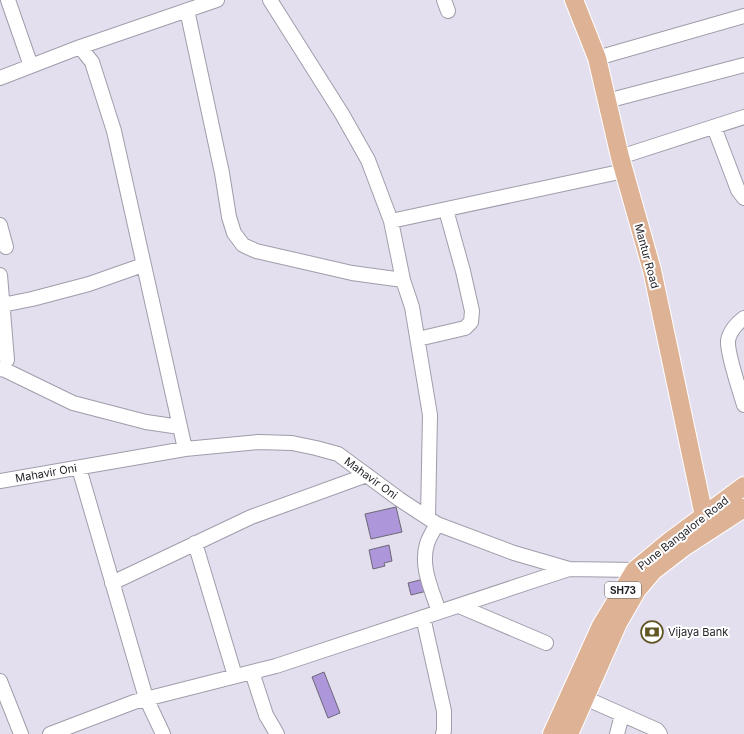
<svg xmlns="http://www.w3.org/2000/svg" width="744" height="734" font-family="Inter,sans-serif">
	<rect width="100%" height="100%" fill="#e4dfef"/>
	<!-- building -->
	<path fill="#ad96da" stroke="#6c6875" d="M396,507L402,532L371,539L365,514Z
		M389,545L392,561L384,563L385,566L373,569L369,550Z
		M424,579L427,591L411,595L408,583Z
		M324,672L340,713L328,718L312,677Z"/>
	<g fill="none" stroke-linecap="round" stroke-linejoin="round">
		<!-- minor casing -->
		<g stroke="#a09caa" stroke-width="16">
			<path id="minor" d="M8,0L31,66
				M270,0L342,114L368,160L391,221L403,280L412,307L430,415L428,517
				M444,0L448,11
				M187,10L222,173L229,217L234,233L243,245L256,251L352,273L403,280
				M80,47L92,62L114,131L185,449
				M597,58L744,16
				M0,78L80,47L217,0
				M607,101L744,65
				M714,127L738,190L744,198
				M620,157L744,117
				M391,221L624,171
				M0,225L6,247
				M0,275L7,360
				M2,305L32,299L89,284L143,265
				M744,318C737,323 729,332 728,341C727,354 740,391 744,405
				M418,339L465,328L471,322L472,311L463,271L446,210
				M0,369L5,370L73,403L146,422L180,427
				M79,468L146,698L163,734
				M0,481L185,449L258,442L292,443L316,448L338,454L399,499L437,524L514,553L569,569L635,570
				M437,524C434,530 429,537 427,544C420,567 432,590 439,612
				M195,543L235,676
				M112,583L251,517L367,475
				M459,606L546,643
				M423,617L444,711V730L443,734
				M252,672L266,715L277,734
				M0,681L21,734
				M585,698L657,730L660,734
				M50,734L134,702L276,666L569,569
				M617,734L622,715"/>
		</g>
		<!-- major casing -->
		<g stroke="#fff" stroke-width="20">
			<path id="major" d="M574,0L597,58L620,157L652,270L704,516
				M552,734L601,626L635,570L670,541L744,486
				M569,734L618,623L637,590L653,571L684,547L744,508"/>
		</g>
		<!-- minor -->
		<use href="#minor" stroke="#fff" stroke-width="14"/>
		<!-- major -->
		<use href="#major" stroke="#ddb295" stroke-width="18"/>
	</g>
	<!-- icons -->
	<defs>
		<g id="bank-ring" transform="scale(1.15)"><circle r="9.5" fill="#fff" stroke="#615724" stroke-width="1.5"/><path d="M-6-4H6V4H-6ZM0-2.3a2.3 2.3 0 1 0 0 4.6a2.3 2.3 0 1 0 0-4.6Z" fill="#615724"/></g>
	</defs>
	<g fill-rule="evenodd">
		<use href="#bank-ring" x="652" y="632"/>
	</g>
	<g text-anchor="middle" stroke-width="4" stroke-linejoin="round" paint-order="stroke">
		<!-- shield labels -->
		<rect fill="#fff" stroke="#626165" stroke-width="1" x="605" y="582" width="36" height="16" rx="3"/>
		<g font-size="10" font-weight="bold" fill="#1f1d23">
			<text x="623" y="594">SH73</text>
		</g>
		<!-- street labels -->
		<g font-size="11" fill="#1f1d23" stroke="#fff">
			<text transform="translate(647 256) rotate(75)" y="4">Mantur Road</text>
			<text transform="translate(46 473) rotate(-10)" y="4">Mahavir Oni</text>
			<text transform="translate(371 478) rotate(36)" y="4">Mahavir Oni</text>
			<text transform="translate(683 533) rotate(-38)" y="4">Pune Bangalore Road</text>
		</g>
		<!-- poi labels -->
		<g font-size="11" fill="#1f1d23" stroke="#fff" text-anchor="start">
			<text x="668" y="636">Vijaya Bank</text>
		</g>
	</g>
</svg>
